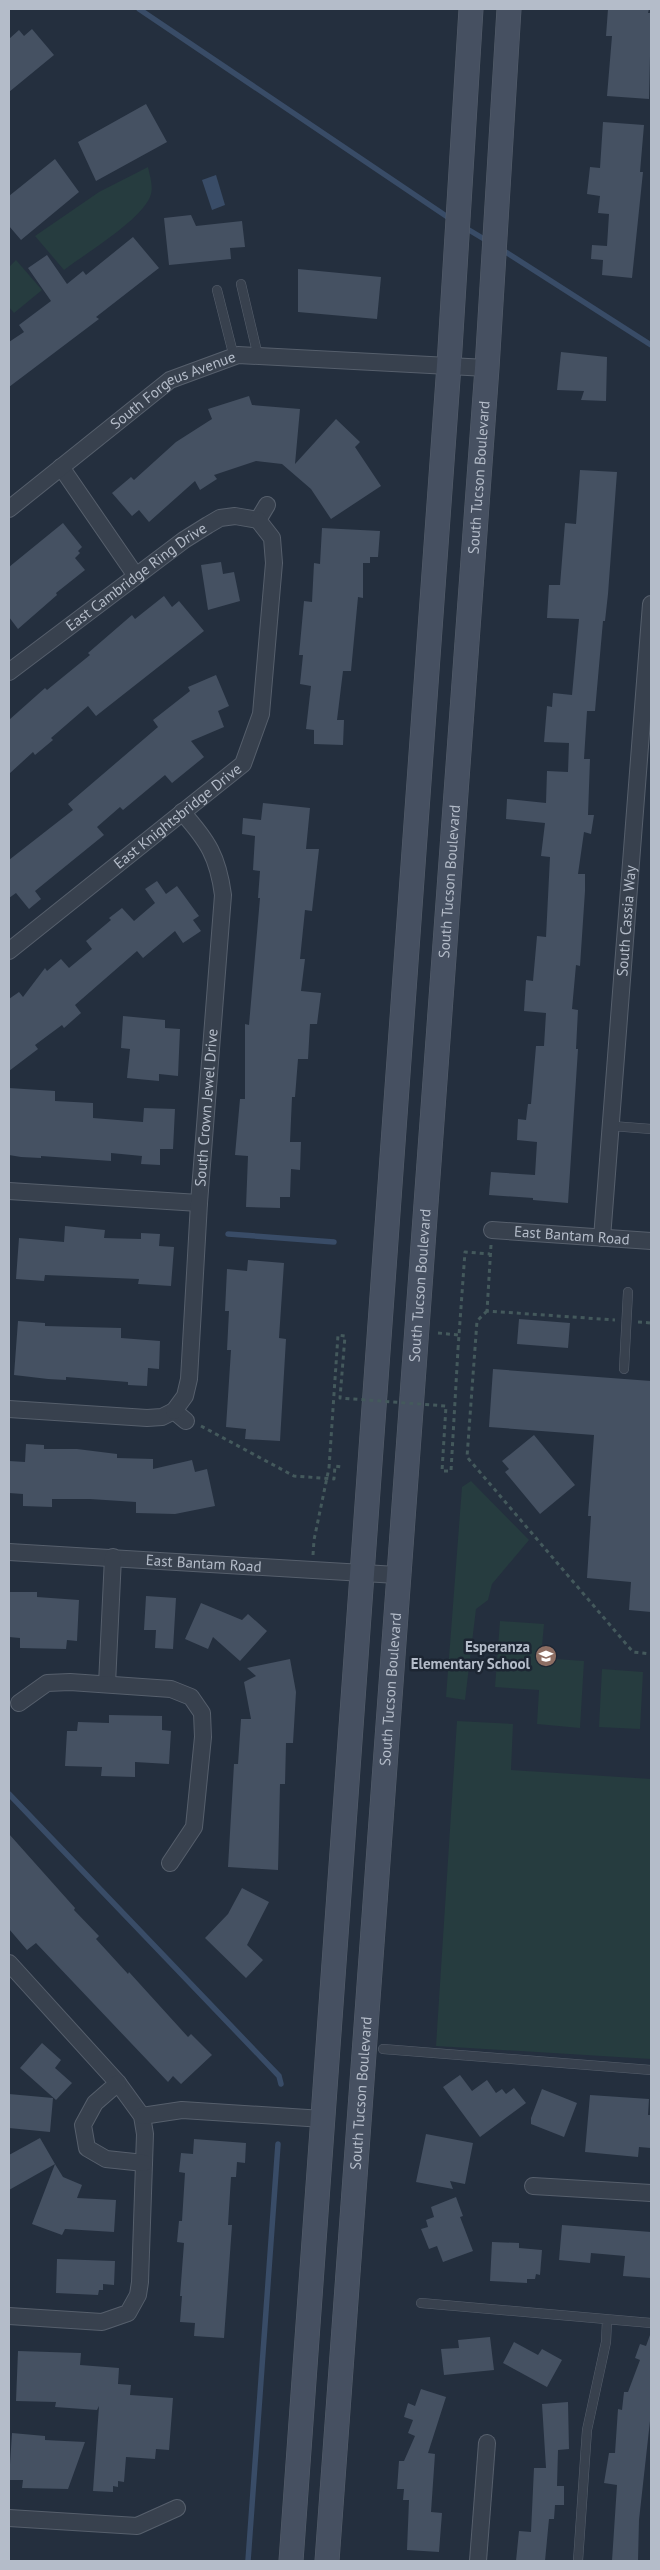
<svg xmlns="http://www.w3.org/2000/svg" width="660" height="2570" font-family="'PT Sans',sans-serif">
	<rect width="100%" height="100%" fill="#242f3e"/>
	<!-- green -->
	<path fill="#263c3f" d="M148,167C150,177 154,187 150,197C140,221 86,253 64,270L35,236L99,192Z
		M16,260L42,290L14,313L9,307V267Z
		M471,1481L529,1540L492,1584L488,1600L476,1609L465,1700L446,1697L462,1487Z
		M500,1621L544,1624L541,1658L584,1661L580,1728L537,1724L539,1690L495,1687Z
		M602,1669L643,1672L640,1729L599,1727Z
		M457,1721L513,1724L511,1770L651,1779V2059L436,2046Z"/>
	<!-- water -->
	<path fill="#394c67" d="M216,175L225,205L212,210L202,180Z"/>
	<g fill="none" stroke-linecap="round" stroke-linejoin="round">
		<!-- stream -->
		<path stroke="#394c67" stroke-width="5.5" d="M139,9L452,220
			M464,227L489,242
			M501,249L651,345
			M228,1234L334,1242
			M9,1794L279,2076L281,2084
			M248,2561L278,2144"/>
	</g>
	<!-- building -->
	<path fill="#455162" d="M608,9H649L648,13H651L649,99L607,96L612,36H606Z
		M32,29L54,55L9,92V39L19,30L24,36Z
		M146,104L167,142L96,181L78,142Z
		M603,122L644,125L640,172H643L632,278L602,275L603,260L591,259L592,245L607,246L609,214L598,213L600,196L587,194L590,167L600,168Z
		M55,159L79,192L21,240L9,226V196Z
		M191,215L196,226L242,221L245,247L230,248L231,259L169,265L164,218Z
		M133,237L159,268L96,317L99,319L9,387V342L24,332L19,325L51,301L28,268L47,255L67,284L83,271L86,275Z
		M298,269L381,277L377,319L298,312Z
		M561,352L607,357L606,401L581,400L584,391L557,390Z
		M249,396L252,405L300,409L295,464L336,419L360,442L355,447L381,486L331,519L311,489L282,464L256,461L214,475L217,479L200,490L195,481L149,522L139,510L132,516L112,493L131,477L134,480L176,442L212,419L208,409Z
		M580,470L617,472L608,594L605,621H603L595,711H587L584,759H590L588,815H594L591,834L584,832L578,874H585V891L580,966L576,965L572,1009L578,1010L576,1049H578L568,1203L533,1200V1198L489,1195L491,1172L535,1175L537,1142L517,1140L518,1119L526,1120L528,1104H531L536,1046H544L546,1013L524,1011L526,980L533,981L537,936L546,937L550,857L541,856L545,823L506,819L507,799L546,803L547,771L568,772L569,743L544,742L547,706L552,707L553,693L572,695L579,619L547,618L549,585H560L565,523L576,524Z
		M63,523L82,547L78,551L80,553L75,558L85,570L56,593L57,595L18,629L9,617V567Z
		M322,528L380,531L378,557H370V563H363V598L358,597L351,671H343L337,720H344L343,745L314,744V730L306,729L311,686L300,684L303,655H299L304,601L312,602L314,563L320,564Z
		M221,562L223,574L234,572L240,601L208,610L201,565Z
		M164,596L172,607L179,601L204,631L96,716L88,706L51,738L53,740L35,755L33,752L9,774V720L45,688L47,690L90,655L88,653L132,615L135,619Z
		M216,675L229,706L218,711L224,727L191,741L204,757L172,783L165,775L123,810L120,807L97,827L104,835L35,891L41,899L29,909L16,893L9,898V860L73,810L68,804L158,727L153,720L190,691L188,687Z
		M263,803L310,808L306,849H319L312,911L305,910L300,959H305L301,991L321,993L317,1024H310L308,1059H298L295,1097H292L290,1142H301L300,1170L291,1169L290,1197H280V1208L246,1207L248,1156L235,1155L240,1099H245V1024L249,1025L260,898H258L260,871L253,870L255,836L242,834L243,818L261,820Z
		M157,881L166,894L177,886L199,916L193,920L201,931L183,943L175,931L143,958L137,951L75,1005L81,1013L64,1028L62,1025L35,1045L38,1049L9,1071V999L19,992L23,997L45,968L47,971L61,959L69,968L92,949L86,941L111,920L109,918L122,908L134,921L155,903L145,889Z
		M123,1016L165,1020V1028L180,1029L178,1076L159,1074V1081L127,1078L130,1049L121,1048Z
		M9,1088L55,1091V1101L93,1103V1118L143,1122L144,1108L175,1109L173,1149H160V1165L141,1164L142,1156L111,1153V1161L41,1156V1158L21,1157L9,1155Z
		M65,1226L105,1230L104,1238L141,1239V1233L160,1234L159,1246L174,1247L171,1286L138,1284L139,1279L45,1275L44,1281L16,1279L19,1238L64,1242Z
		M248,1260L284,1263L279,1338L286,1339L280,1441L245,1439L246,1429L226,1427L231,1350H227L229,1311H225L227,1269L247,1271Z
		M519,1319L570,1323L568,1348L517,1344Z
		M18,1321L45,1323V1326L121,1328V1338L160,1341L159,1369L148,1368L147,1386L128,1385V1382L66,1377V1380L48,1379L14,1375Z
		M493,1369L651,1381V1612L629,1610L631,1582L587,1578L591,1516H588L594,1435L489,1427Z
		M534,1435L575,1485L540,1514L505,1472L509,1469L502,1461Z
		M26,1444L44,1445V1449H77L117,1454V1458L153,1459V1469L192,1460L195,1472L207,1469L215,1506L175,1514L136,1513V1502L90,1499H52V1507L23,1506V1494L9,1493V1461L25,1462Z
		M9,1592H37V1597L79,1600L77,1641L67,1640L66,1649L20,1648V1638L9,1637Z
		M146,1596L176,1598L173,1649L155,1648L156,1630H144Z
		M201,1603L242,1620L248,1614L267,1631L240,1661L213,1637L208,1649L185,1639Z
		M290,1659L296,1692L293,1743H286L285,1784H280L278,1870L228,1867L234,1764H238L241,1719H251L244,1682L256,1676L247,1668Z
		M109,1715L162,1716V1730L171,1731L169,1764L135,1762V1777L101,1776L102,1767L65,1766L67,1731H77L78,1722L109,1723Z
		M9,1834L75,1908L74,1910L99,1936L96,1939L128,1974L129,1972L188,2037L191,2034L212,2055L181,2084L173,2076L168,2082L36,1943L27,1950L9,1929Z
		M242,1888L269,1902L247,1945L263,1960L246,1978L205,1938L228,1914Z
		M42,2043L61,2060L55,2068L72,2083L56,2100L20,2068Z
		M460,2075L472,2091L487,2080L496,2093L502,2089L506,2094L514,2088L526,2103L480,2137L443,2087Z
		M542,2089L577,2103L564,2137L531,2124V2118Z
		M9,2094L53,2098L50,2132L9,2128Z
		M590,2095L649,2099L648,2115H651V2148L639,2147L638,2157L585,2152Z
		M426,2134L473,2143L465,2184L450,2181L453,2189L416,2182Z
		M40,2138L55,2164L9,2190V2155Z
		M194,2139L246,2143L245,2163L237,2162L236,2177H231L228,2225H232L224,2338L194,2336L195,2323L180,2322L182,2296H180L184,2243L177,2242L179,2221H182L185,2173L179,2172L181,2153L193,2154Z
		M55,2164L63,2177L82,2185L77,2198L116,2200L114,2232L65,2229L62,2235L32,2224Z
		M456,2197L463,2216L460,2217L473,2251L443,2262L437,2246L429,2249L421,2229L428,2227L426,2220L434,2217L431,2207Z
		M562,2225L651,2232V2278L623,2276L625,2256L591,2253L590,2263L559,2260Z
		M492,2242L519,2243V2248L542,2250L540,2275L536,2274L535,2279H527V2283L490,2281Z
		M57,2259L115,2261L114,2285L103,2284V2290H99L98,2295L56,2293Z
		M650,2335L651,2412L639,2520L638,2561H612L617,2485L604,2483L609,2453H615L618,2409L622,2410L624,2392H628L640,2360L635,2358L640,2344L646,2346Z
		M490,2337L494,2370L444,2375L441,2349L459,2348L458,2340Z
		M514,2342L538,2355L542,2349L562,2360L547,2387L503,2363Z
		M18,2351L81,2353L80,2365L119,2368L118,2384L131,2385L130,2395L173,2398L169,2450L156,2449L155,2459L126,2457L124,2482L118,2481V2487L113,2486V2492L93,2491L99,2406L97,2410L55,2407L56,2402L16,2401Z
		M421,2389L446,2397L428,2453L435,2454L431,2512L442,2513L439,2552L407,2550L409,2500H403L404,2489H397L399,2461H404L415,2436L408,2433L413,2420L404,2417L408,2403L415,2406Z
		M568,2402L569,2449L558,2450L557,2486H564V2505H555L554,2519H549L545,2561H516L519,2531L531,2532L534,2468H546L542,2404Z
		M12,2433L45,2436V2440L85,2442L68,2489L22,2488L23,2480H9Z"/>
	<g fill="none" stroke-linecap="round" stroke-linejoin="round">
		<!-- lane casing -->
		<g stroke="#565f6c" stroke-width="10">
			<path id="lane" d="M241,284L258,356
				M217,290L234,357
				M612,1126L651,1129
				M624,1369L628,1292
				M383,2049L651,2070
				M421,2303L651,2323
				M578,2561L587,2430L606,2342L607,2320"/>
		</g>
		<!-- street casing -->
		<g stroke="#565f6c" stroke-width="18">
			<g id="street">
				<path d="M61,467L136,576"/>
				<path id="s1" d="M9,509L170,380L238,355L487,368"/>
				<path id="s2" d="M9,672L184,540L208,525L220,518L235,516L258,520L267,505"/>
				<path id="s3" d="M9,951L243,764L261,714L274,563L272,538L258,520"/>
				<path d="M9,1191L199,1203"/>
				<path id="s4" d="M492,1230L651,1241"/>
				<path id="s5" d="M602,1238L651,604"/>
				<path d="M9,1409L147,1418L162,1417L174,1411L186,1421"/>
				<path id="s6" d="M174,1411L185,1396L189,1379L199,1203L223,895C218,857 208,841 182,812"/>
				<path id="s7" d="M9,1552L397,1575"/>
				<path d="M107,1684L113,1557"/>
				<path d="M19,1703L47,1683L70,1682L171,1689L191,1697L202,1713L203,1737L194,1827L170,1863"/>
				<path d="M9,1963L118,2083L142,2116L145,2134L140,2282L138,2295L128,2313L102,2322L9,2316"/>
				<path d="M118,2083L95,2103L83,2125L87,2148L106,2159L144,2163"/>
				<path d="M142,2116L182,2110L323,2119"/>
				<path d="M533,2186L651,2193"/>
				<path d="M9,2518L137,2526L177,2508"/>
				<path d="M478,2561L487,2443"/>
			</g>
		</g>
		<!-- secondary casing -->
		<g stroke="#565f6c" stroke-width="25">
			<g id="secondary">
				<path d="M291,2561L449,365L471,9"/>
				<path id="s8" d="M327,2561L487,368L509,9"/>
			</g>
		</g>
		<!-- path -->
		<path stroke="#44595c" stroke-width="3" stroke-dasharray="4 4" stroke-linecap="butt" d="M491,1245L487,1311L615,1320
			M487,1311L477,1321L467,1457L633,1652L651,1654
			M638,1322L651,1323
			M438,1333L459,1335
			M458,1349L465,1252L490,1254
			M201,1426L294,1476L334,1479L335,1466L343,1467
			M313,1555L314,1540L329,1468"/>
		<!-- lane -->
		<use href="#lane" stroke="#38414e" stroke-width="9"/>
		<!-- street -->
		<use href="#street" stroke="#38414e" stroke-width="16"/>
		<!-- secondary -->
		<use href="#secondary" stroke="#465061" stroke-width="24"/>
		<!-- path-bridge -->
		<path stroke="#44595c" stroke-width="3" stroke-dasharray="4 4" stroke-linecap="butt" d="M329,1468L338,1335L345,1336L340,1398L446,1406L442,1471H451L458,1349"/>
	</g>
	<!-- icons -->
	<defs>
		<g id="school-disc" transform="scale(1.125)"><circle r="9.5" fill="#8d6e63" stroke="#1d2633"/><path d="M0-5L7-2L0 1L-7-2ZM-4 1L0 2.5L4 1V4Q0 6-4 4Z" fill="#fff"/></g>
	</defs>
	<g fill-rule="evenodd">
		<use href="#school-disc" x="546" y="1656"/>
	</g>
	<g text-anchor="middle" stroke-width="5" stroke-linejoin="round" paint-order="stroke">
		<!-- street labels -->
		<g font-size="15" fill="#b4bcc9" stroke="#1d2633">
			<text dy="5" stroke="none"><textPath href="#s1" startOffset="204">South Forgeus Avenue</textPath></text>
			<text dy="5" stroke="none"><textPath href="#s8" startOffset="2089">South Tucson Boulevard</textPath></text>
			<text dy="5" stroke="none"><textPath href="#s2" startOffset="159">East Cambridge Ring Drive</textPath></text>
			<text dy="5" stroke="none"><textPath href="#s3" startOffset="216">East Knightsbridge Drive</textPath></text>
			<text dy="5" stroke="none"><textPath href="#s8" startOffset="1684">South Tucson Boulevard</textPath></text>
			<text dy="5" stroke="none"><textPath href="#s5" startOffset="318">South Cassia Way</textPath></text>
			<text dy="5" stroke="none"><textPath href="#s6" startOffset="308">South Crown Jewel Drive</textPath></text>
			<text dy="5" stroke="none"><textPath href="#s4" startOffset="80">East Bantam Road</textPath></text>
			<text dy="5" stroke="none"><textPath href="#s8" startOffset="1279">South Tucson Boulevard</textPath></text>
			<text dy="5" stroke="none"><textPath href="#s7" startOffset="195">East Bantam Road</textPath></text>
			<text dy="5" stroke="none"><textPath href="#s8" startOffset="874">South Tucson Boulevard</textPath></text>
			<text dy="5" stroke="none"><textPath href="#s8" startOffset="469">South Tucson Boulevard</textPath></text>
		</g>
		<!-- poi labels -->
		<g font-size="15" font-weight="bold" fill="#b4bcc9" stroke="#1d2633" text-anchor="end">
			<text x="530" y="1652">Esperanza<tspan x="530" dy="17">Elementary School</tspan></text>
		</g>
	</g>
	<!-- border -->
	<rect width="660" height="2570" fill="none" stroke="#b4bcc9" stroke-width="20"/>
</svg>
